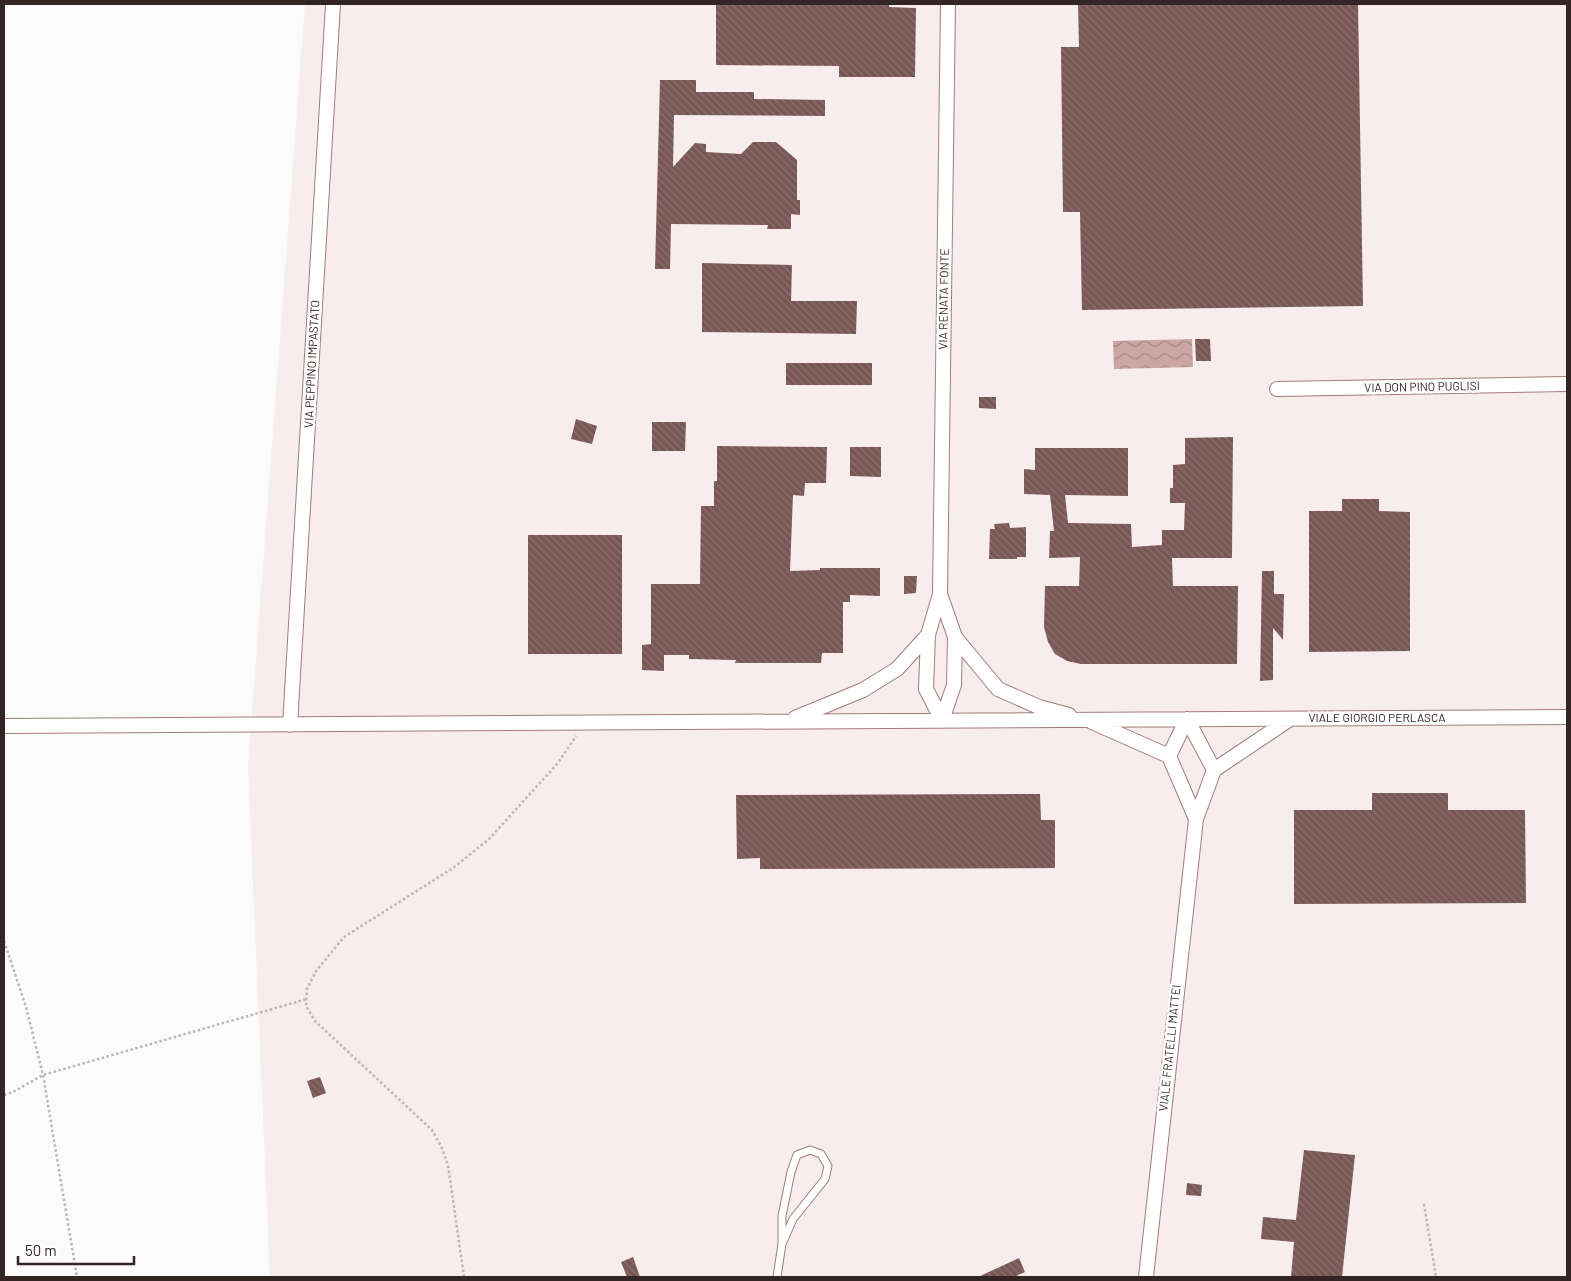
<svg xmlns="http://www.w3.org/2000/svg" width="1571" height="1281" font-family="Barlow,sans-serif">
	<defs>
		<pattern id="water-waves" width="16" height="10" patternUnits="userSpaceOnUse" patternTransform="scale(1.25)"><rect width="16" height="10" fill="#caa7a4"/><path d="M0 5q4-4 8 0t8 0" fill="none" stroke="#a58885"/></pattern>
		<pattern id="building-back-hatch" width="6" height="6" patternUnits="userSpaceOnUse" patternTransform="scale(1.25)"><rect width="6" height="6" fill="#785755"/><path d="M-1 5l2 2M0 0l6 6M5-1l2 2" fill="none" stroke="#8a716f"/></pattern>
	</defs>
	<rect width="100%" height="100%" fill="#fafbfa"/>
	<!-- built -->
	<path fill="#f7edec" d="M305,4H1567V1277H270L248,767Z"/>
	<!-- water -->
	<path fill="url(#water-waves)" d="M1192,339L1193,367L1114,369L1113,341Z"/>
	<!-- building -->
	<path fill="url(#building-back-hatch)" d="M716,4H889V7L916,8L915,77H839V66L716,65Z
		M1078,4H1358L1363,306L1082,310L1080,212H1063L1061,47H1079Z
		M660,80H696V92H754V99L825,100V116L674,115L673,167L695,143L706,144V152L741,154L753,142H776L797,160V200H800V215L791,214V229H767L768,225L671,224L670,269H655Z
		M702,263L792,265L791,301H857L856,334L702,332Z
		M1195,339H1210L1211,361H1196Z
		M786,363H872V385H786Z
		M979,397H996V409L979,408Z
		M576,419L597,426L592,444L571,439Z
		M652,422H686L685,451H652Z
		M1233,437L1232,558H1172L1173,586H1238L1237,664H1081L1067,661L1055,654L1048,642L1044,627L1045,586H1079L1080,557L1049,558L1050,531H1054L1050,495L1024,494V469L1035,470V448H1128V496L1065,495L1068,523L1131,524L1132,547L1162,545V530H1184L1185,503H1170V488H1173V465L1185,464V438Z
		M717,446L827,447L826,483H805L804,496L793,495L790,571L820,570V568H880V596L850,595V602H843V653H822L821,663H735L736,660L689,659V655H664V671L642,670V645L651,644V584H700L701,506H714V481H717Z
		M850,447H881V477L850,476Z
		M1342,499H1379V511L1410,512V651L1309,652V511H1342Z
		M1009,523L1010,528L1026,527V557H1017V559H989L990,529H995L994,524Z
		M528,535H622V654H528Z
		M1262,571H1274V594H1284L1283,640L1273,628V680L1260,681Z
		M904,576H917L916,593L904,594Z
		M1372,793H1448V810H1525L1526,903L1294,904V810H1372Z
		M1040,794L1041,820H1055V868L760,869V858L737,859L736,795Z
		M320,1077L326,1093L313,1098L307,1081Z
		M1304,1150L1355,1155L1342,1277H1291L1294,1242L1261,1239L1263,1217L1296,1220Z
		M1187,1183L1202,1185L1201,1196L1186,1195Z
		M633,1257L640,1277H627L621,1262Z
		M1019,1258L1025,1272L1014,1277H978Z"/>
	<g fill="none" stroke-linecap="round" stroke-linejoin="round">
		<!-- service casing -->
		<g stroke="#a07d7a" stroke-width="9">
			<path id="service" d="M777,1277L782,1244V1216L791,1172L797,1155L810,1150L821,1154L828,1166L825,1179L793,1219L782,1244"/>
		</g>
		<!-- minor casing -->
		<g stroke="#a07d7a" stroke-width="16">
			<path id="minor" d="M1277,389L1567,384
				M940,594L948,4
				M928,635L926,689L942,720L954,685L955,637
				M795,718L863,690L897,669L928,635L940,594L955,637L998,689L1039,707L1069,715
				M1187,719L1214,770
				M1092,722L1169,756L1196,819L1214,770L1290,719
				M290,725L333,4
				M4,726L1567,717
				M1169,756L1187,719
				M1146,1277L1196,819"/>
		</g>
		<!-- path -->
		<path stroke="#bab6b5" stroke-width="2.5" stroke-dasharray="2.5 2.5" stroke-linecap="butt" d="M4,941L26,1007L43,1075L77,1277
			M4,1095L13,1092L43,1075L307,999
			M1424,1204L1436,1277
			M464,1277L448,1165L441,1146L432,1130L315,1021L306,1006L307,989L316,971L344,937L453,868L489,839L558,763L576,736"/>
		<!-- service -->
		<use href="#service" stroke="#fff" stroke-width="7"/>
		<!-- minor -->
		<use href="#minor" stroke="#fff" stroke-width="14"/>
	</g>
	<g text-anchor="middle" stroke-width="5" stroke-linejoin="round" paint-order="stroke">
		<!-- street labels -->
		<g font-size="12" fill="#332524" stroke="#fff">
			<text transform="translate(944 299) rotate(-89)" y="4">VIA RENATA FONTE</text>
			<text transform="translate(312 364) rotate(-87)" y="4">VIA PEPPINO IMPASTATO</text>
			<text transform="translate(1422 387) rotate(-1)" y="4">VIA DON PINO PUGLISI</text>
			<text x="1377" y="722">VIALE GIORGIO PERLASCA</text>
			<text transform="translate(1170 1048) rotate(-84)" y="4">VIALE FRATELLI MATTEI</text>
		</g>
	</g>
	<!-- border -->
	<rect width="1571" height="1281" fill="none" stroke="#332524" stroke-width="10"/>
	<!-- scale -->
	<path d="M18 1256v8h116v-8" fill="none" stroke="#332524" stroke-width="2.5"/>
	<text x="25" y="1256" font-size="15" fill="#332524" stroke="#ffffff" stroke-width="4" paint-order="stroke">50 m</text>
</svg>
